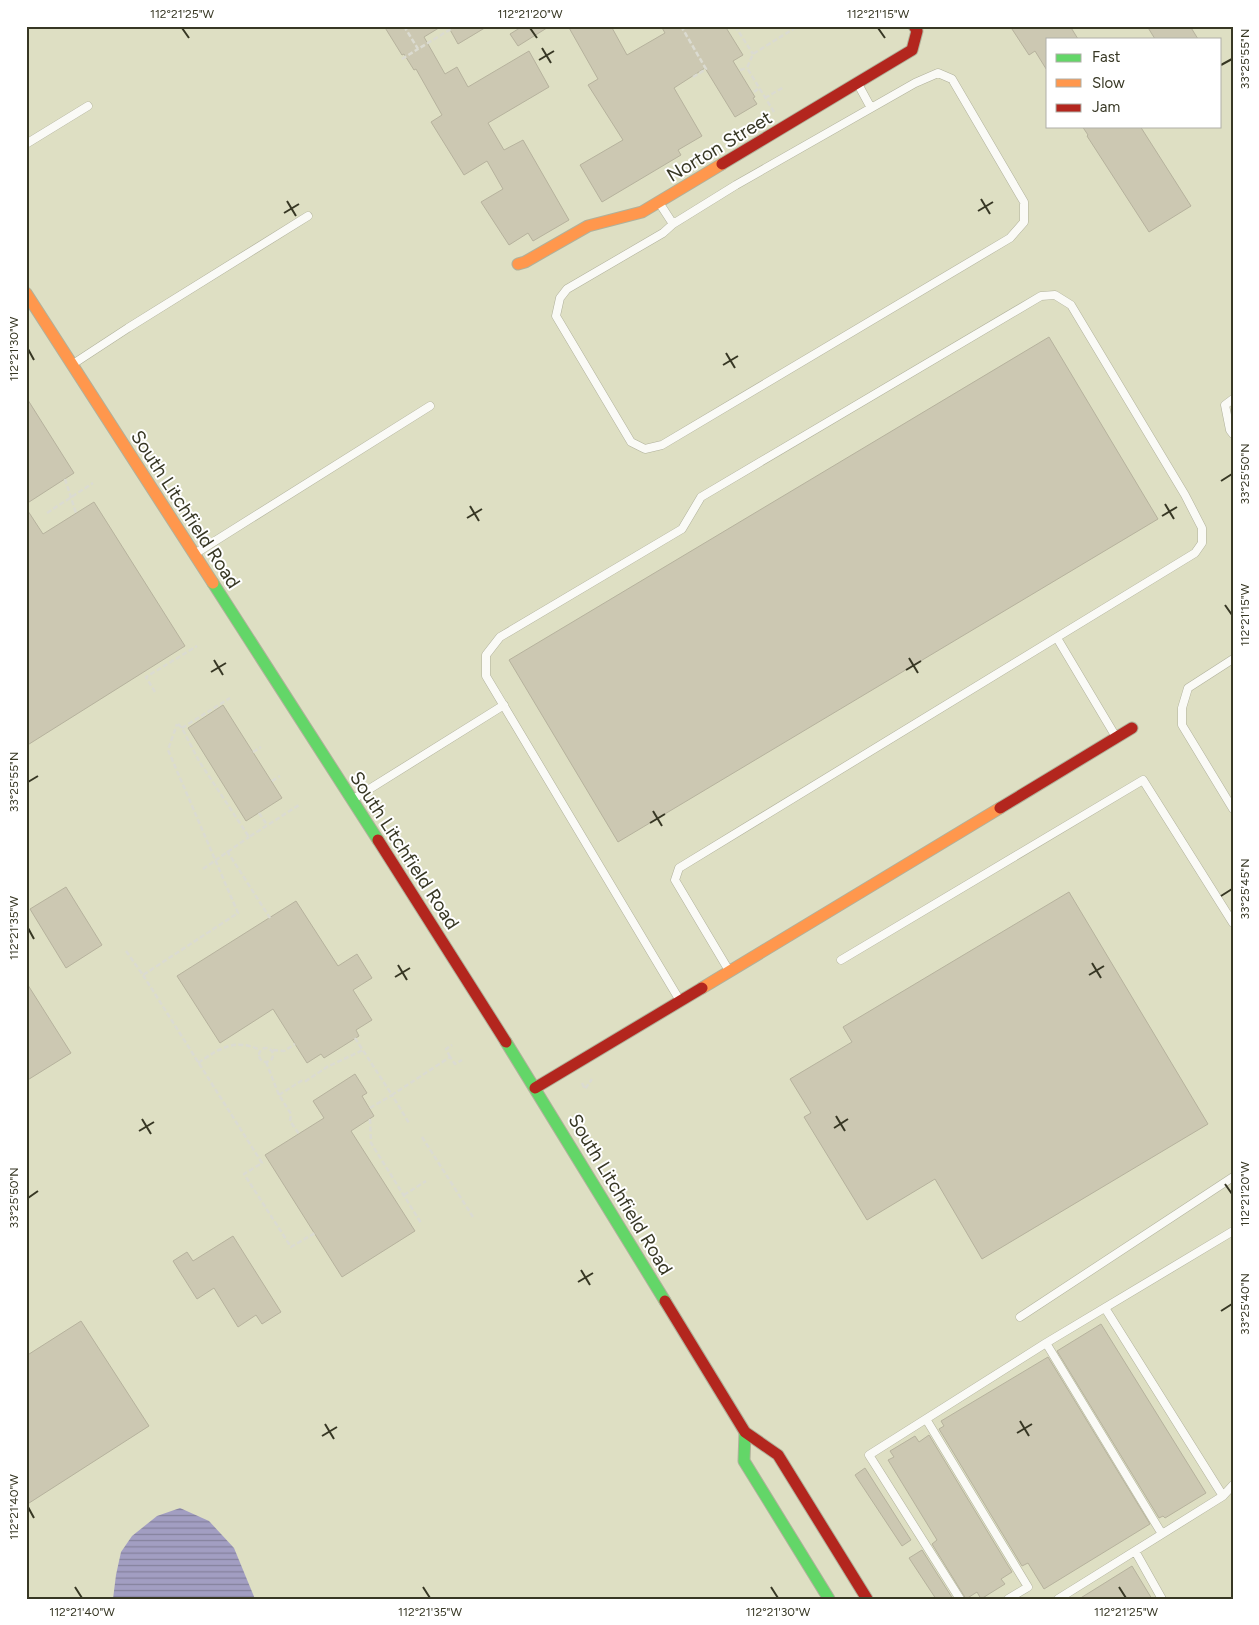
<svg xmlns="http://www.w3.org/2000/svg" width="1259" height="1625" font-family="Figtree,sans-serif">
	<defs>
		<pattern id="water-rules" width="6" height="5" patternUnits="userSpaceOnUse" patternTransform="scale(1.25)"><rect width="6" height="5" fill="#a29ec2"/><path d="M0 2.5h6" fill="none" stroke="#85829d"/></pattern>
	</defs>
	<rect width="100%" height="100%" fill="#dedfc3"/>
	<!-- water -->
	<path fill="url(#water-rules)" d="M180,1508L209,1521L234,1548L255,1599H113L116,1575L121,1552L132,1536L157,1516Z"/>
	<!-- building -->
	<path fill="#ccc8b2" stroke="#b6b29d" d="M384,26H442L424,37L445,74L457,67L468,87L529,51L549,87L488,123L504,150L523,140L569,220L533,241L528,233L509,245L481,202L503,189L487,161L464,175L431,122L442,115L416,69L414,70L404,54L402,55Z
		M448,26H488L458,44Z
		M523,26H550L518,46L510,34Z
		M568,26H611L627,55L665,33L661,26H725L743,55L733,61L755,97L753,98L757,104L735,117L705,68L674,88L702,136L678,150L681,155L602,202L580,165L623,140L588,85L598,79Z
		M1010,26H1070L1078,39H1048V72L1035,51L1029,55Z
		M1147,26H1190L1198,39H1155Z
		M1082,126H1140L1191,206L1149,232L1087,136L1088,135Z
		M1049,337L1158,519L618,842L509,660Z
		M26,397L74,473L26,504Z
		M94,502L185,646L26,746V508L43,534Z
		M223,705L282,798L246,821L188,728Z
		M66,887L102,945L66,968L30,909Z
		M1069,892L1208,1124L982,1259L935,1179L867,1220L804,1117L811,1113L790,1079L852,1042L843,1027Z
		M296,901L338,966L357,954L372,978L353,990L372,1020L356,1030L359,1036L324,1058L321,1054L307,1063L273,1009L220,1043L177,976Z
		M26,982L71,1053L26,1081Z
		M355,1074L367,1093L362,1096L374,1116L351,1131L415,1231L342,1277L265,1155L324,1118L313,1101Z
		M233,1236L281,1312L262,1324L256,1315L238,1327L214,1288L197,1299L173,1261L187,1252L193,1261Z
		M81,1321L149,1426L26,1505V1356Z
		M1101,1324L1206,1493L1165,1518L1163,1516L1159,1518L1057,1351Z
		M1048,1357L1150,1524L1044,1589L1028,1563L1022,1566L939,1429L944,1426L941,1421Z
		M929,1435L1012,1572L1001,1579L1005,1584L981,1599L977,1592L966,1599L932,1544L937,1540L888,1460L894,1457L890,1451L915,1436L919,1442Z
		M865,1468L911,1540L902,1546L855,1475Z
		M922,1550L953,1599H936L909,1558Z
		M1132,1566L1152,1599H1079Z"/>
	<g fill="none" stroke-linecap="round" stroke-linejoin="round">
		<!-- lane casing -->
		<g stroke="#b0b19b" stroke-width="9">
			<path id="lane" d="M858,84L871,108
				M26,144L88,106
				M660,204L673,224L663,233L567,289L560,298L556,316L631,442L645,449L662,445L1010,238L1024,222V202L952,79L938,73L915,83L736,185L673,224
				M73,364L128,328L308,216
				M1233,399L1225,405L1230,430L1233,434
				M196,553L430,406
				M1057,638L1116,737
				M1233,659L1188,688L1182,708V725L1233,809
				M355,798L504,705
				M841,960L1143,780L1233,923
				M679,999L486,676V655L500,637L682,529L701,497L1041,296L1055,295L1071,305L1185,495L1202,528V543L1195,553L679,868L675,880L728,969
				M1105,1308L1223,1496
				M1020,1317L1233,1177
				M1046,1343L1162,1534
				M926,1419L1028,1587L1008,1599
				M1135,1551L1162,1599
				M960,1599L869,1455L1046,1343L1233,1231
				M1058,1599L1223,1496L1233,1485"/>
		</g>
		<!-- fast casing -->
		<g stroke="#b0b19b" stroke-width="13">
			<path id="fast" d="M213,583L378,840
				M506,1042L665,1301
				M745,1432L744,1461L829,1599"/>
		</g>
		<!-- slow casing -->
		<g stroke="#b0b19b" stroke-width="13">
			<path id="slow" d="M518,264L525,262L588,226L642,212L722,164
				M26,293L213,583
				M702,988L1000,808"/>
		</g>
		<!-- jam casing -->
		<g stroke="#b0b19b" stroke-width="13">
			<path id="jam" d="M722,164L912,50L917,31L914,26
				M1000,808L1132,728
				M378,840L506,1042
				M535,1088L702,988
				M665,1301L745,1432L778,1455L867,1599"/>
		</g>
		<!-- path -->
		<path stroke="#dbdbd1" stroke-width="2.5" stroke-dasharray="5 2.5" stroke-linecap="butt" d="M404,26L418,49L456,26
			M681,26L706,69L693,77
			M735,26L753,54
			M402,59L418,49
			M740,70L747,68
			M754,92L759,88
			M765,98L784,87
			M774,112L747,68L753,54L798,26
			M65,479L76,513
			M47,513L93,483
			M155,692L146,677L197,646
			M178,724L182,728L199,761L249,837L299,805
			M182,728L230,698
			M253,752L261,747
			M272,781L280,776
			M259,813L267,825
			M227,851L270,918
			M203,869L249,837
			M126,951L143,975L238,913L168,750L177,724
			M143,975L262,1163L244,1174L291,1247L315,1233
			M355,1038L392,1095L450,1057L455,1064L462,1060
			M259 1055a7 7 0 1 1 14 0a7 7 0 1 1-14 0Z
			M273,1050L284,1051L295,1044
			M450,1057L446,1049L452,1045
			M266,1062L279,1095L291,1114L290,1121L299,1134
			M198,1063C220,1048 235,1038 260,1050
			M582,1083L585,1089L592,1079
			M279,1095L301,1081H306L327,1067L363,1050
			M370,1108L392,1095L409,1123
			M370,1119L371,1143L421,1223
			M422,1137L473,1217
			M404,1195L426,1181"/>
		<!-- lane -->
		<use href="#lane" stroke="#fafaf6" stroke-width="8"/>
		<!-- fast -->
		<use href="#fast" stroke="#63d668" stroke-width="11"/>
		<!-- slow -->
		<use href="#slow" stroke="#ff974d" stroke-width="11"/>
		<!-- jam -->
		<use href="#jam" stroke="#b3261e" stroke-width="11"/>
	</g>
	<!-- ticks -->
	<path fill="none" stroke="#373724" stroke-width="2" d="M182,28L189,38M530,28L537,38M878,28L885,38M542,48L551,63M539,60L554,51M1221,65L1232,59M981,199L990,214M287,201L296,216M978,211L993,202M284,213L299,204M28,349L34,360M726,353L735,368M723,365L738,356M1221,481L1232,474M1165,504L1174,519M470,506L479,521M1162,516L1177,507M467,518L482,509M1225,605L1232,615M909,658L918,673M214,660L223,675M906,670L921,661M211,672L226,663M28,782L38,776M653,811L662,826M650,823L665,814M1221,896L1232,889M28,928L34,939M1092,963L1101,978M398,965L407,980M1089,975L1104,966M395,977L410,968M836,1116L845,1131M142,1119L151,1134M834,1128L848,1119M139,1131L154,1122M1225,1184L1232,1194M28,1198L38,1191M581,1270L590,1285M578,1282L593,1273M1221,1311L1232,1304M1020,1421L1029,1436M325,1424L334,1439M1017,1433L1032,1424M322,1436L337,1427M28,1507L34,1518M75,1587L82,1598M423,1587L430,1598M771,1587L778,1598M1119,1587L1126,1598"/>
	<g text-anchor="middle" stroke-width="4" stroke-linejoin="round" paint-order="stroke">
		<!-- street labels -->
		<g font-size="19" fill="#373724" stroke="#fff">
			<text transform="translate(719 146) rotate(-31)" y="7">Norton Street</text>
			<text transform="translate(186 509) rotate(57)" y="7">South Litchfield Road</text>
			<text transform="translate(405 850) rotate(57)" y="7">South Litchfield Road</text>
			<text transform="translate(621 1194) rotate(59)" y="7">South Litchfield Road</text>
		</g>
	</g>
	<!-- border -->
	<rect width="1259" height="1625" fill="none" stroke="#ffffff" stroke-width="55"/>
	<!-- legend -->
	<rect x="1046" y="38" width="175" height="90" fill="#ffffff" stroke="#afafa7"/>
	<rect x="1056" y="54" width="25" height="8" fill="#63d668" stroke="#afafa7"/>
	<text x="1092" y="62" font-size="15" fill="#373724">Fast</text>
	<rect x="1056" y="79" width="25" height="8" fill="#ff974d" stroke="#afafa7"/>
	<text x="1092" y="88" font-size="15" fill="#373724">Slow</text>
	<rect x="1056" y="104" width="25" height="8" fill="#b3261e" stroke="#afafa7"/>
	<text x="1092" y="112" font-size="15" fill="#373724">Jam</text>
	<rect x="28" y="28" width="1204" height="1570" fill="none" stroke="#373724" stroke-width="2"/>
	<g font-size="12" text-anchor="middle" fill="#373724">
		<text x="182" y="18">112°21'25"W</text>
		<text x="530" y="18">112°21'20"W</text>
		<text x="878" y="18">112°21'15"W</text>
		<text transform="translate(1245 59) rotate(-90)" y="4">33°25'55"N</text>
		<text transform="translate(14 349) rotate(-90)" y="4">112°21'30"W</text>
		<text transform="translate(1245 474) rotate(-90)" y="4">33°25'50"N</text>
		<text transform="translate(1245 615) rotate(-90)" y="4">112°21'15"W</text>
		<text transform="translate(14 782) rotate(-90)" y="4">33°25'55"N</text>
		<text transform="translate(1245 889) rotate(-90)" y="4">33°25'45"N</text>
		<text transform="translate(14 928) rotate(-90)" y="4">112°21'35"W</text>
		<text transform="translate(1245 1194) rotate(-90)" y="4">112°21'20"W</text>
		<text transform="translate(14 1198) rotate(-90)" y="4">33°25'50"N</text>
		<text transform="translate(1245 1304) rotate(-90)" y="4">33°25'40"N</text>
		<text transform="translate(14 1507) rotate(-90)" y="4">112°21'40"W</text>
		<text x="82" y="1616">112°21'40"W</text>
		<text x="430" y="1616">112°21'35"W</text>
		<text x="778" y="1616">112°21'30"W</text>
		<text x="1126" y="1616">112°21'25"W</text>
	</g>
</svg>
